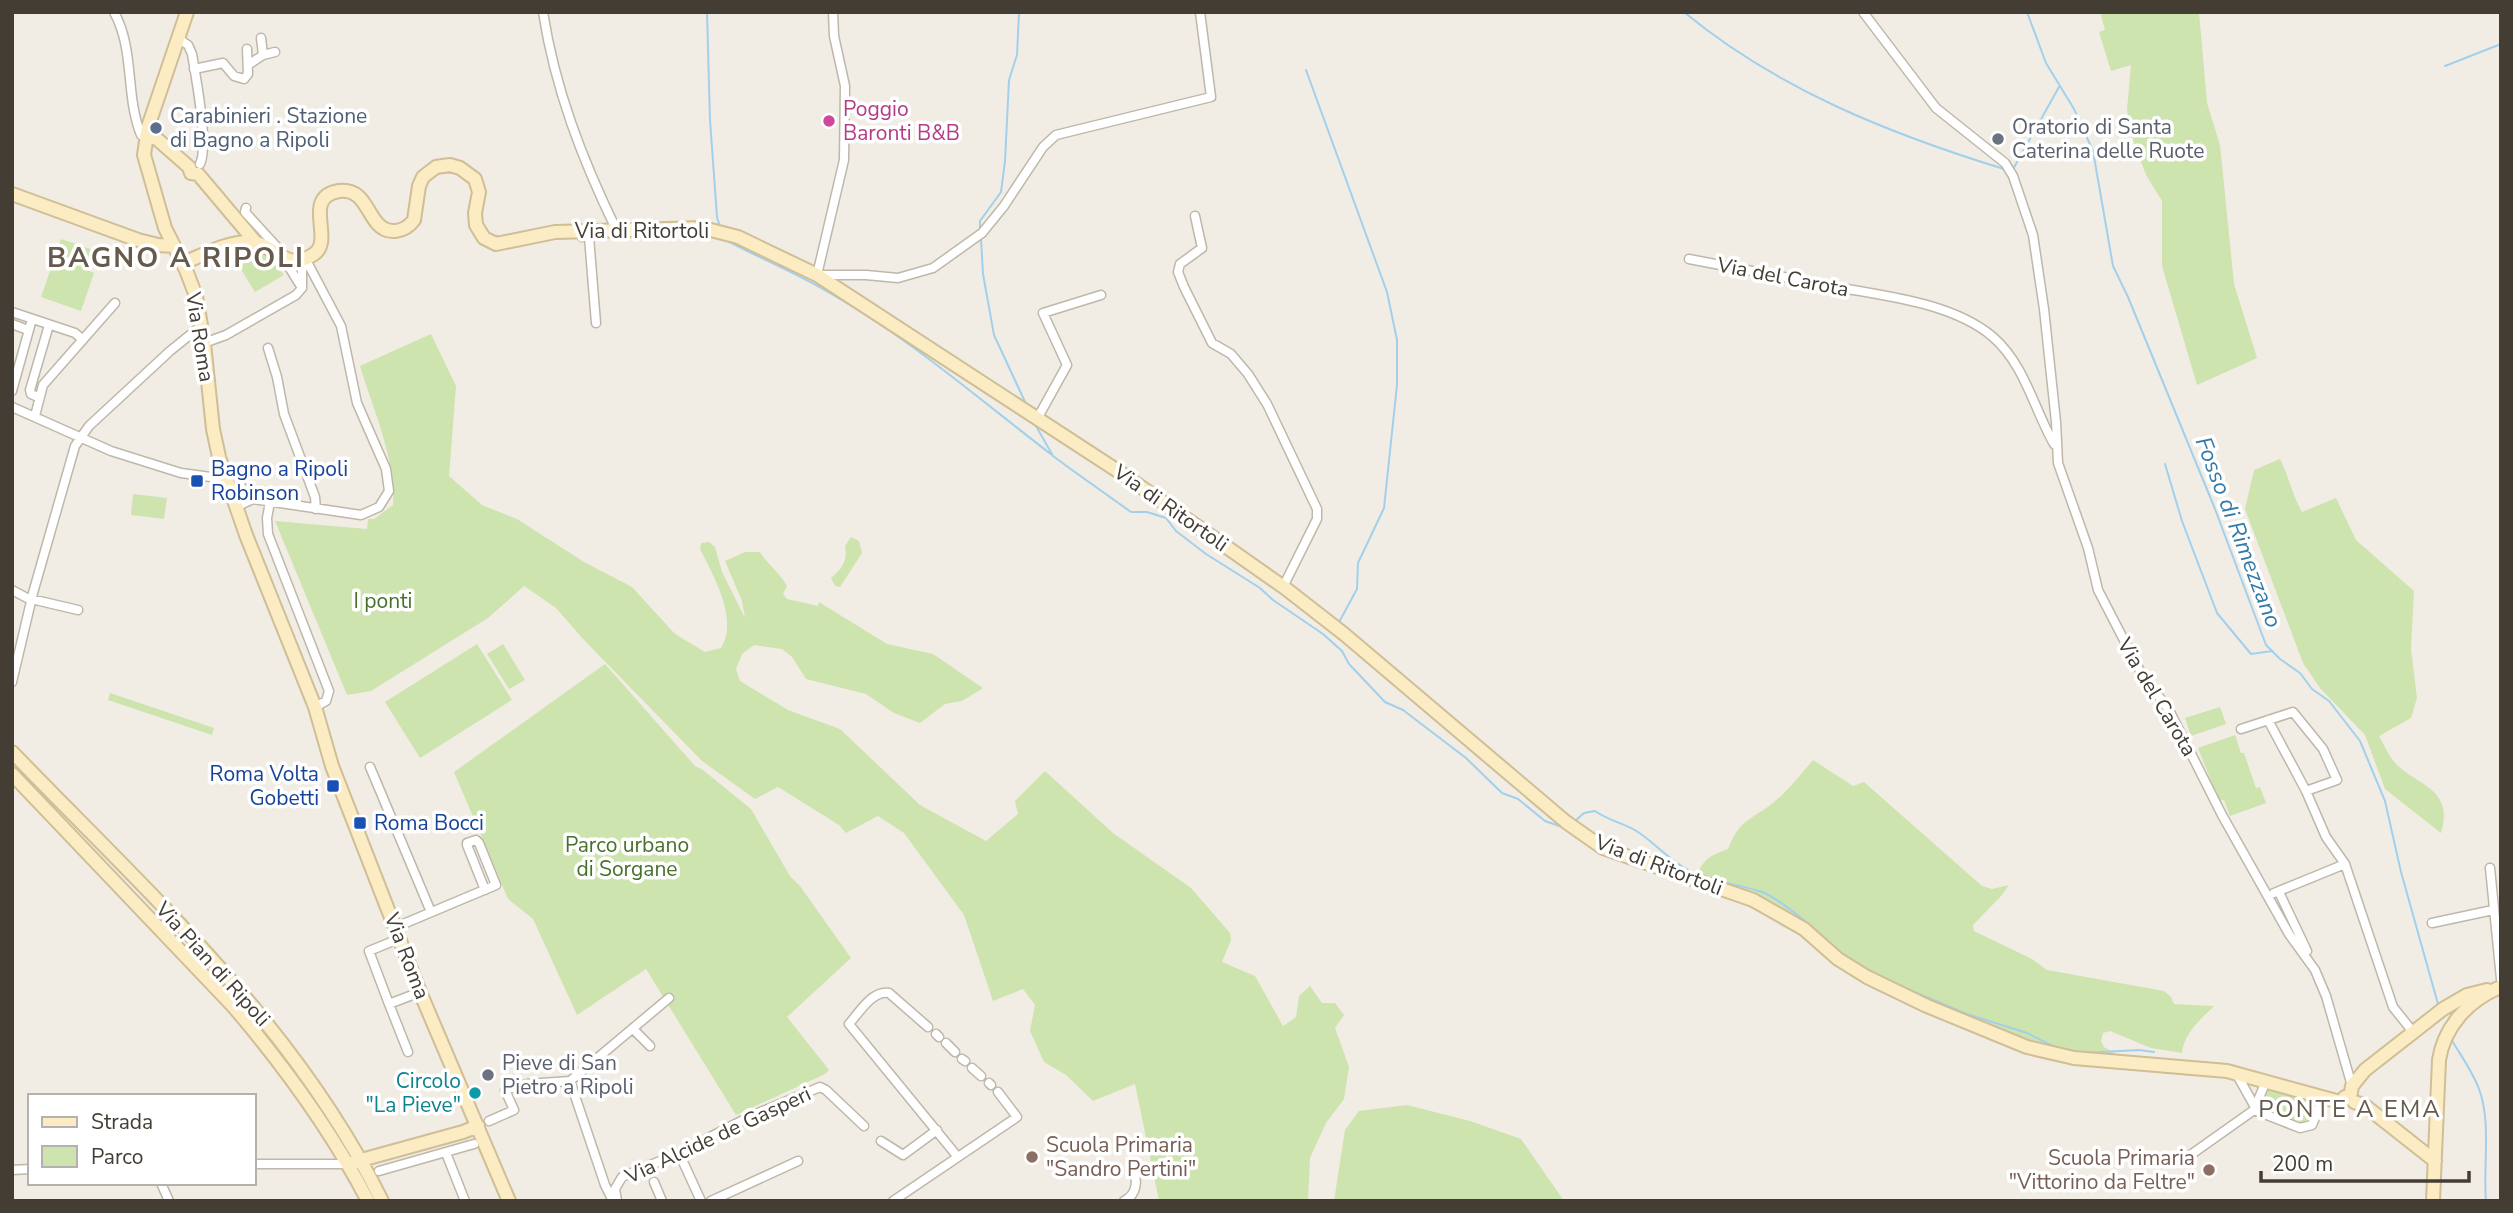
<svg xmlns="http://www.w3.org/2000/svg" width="2513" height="1213" font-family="'Nunito Sans',sans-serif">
	<rect width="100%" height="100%" fill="#f1ede4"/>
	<!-- green -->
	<path fill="#cde4ae" d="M2100,12H2199L2207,103L2220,145L2234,284L2257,358L2197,385L2162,266V201L2146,175L2134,143L2127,110L2131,65L2111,71L2099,32L2105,30Z
		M61,239L96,251L92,252L85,269L94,273L81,311L41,297Z
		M252,249L264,252L284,275L255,292L231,253Z
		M431,334L456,386L449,476L482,505L517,519L584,562L632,587L675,634L705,652L721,648C739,619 713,575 700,549L701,543L709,542L715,547L722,572L745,618L742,601L725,561L745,552H760C768,565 780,573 787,586L783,594L787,599L818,606L819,602L887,644L933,654L983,688L962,701L945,704L920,723L894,713L866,694L806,679L792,657L782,649L754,645L742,654L736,669L740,681L788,710L840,729L920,805L986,841L1018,814L1015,801L1045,771L1113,833L1191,888L1230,933L1231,940L1222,962L1255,976L1283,1026L1296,1017L1299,996L1310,986L1322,1003H1335L1344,1015L1335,1028L1349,1067L1344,1099L1326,1123L1310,1158L1308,1201H1159L1135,1084L1093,1101L1066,1075L1044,1062L1030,1031L1035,1005L1023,989L993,1001L964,915L904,833L878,816L846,833L839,825L778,787L755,799L702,761L584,640L556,608L524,586L488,618L371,691L347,695L275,521L367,529L368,519H374L393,505C396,458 373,410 360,366Z
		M2280,459C2289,477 2292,494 2302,512L2336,498L2356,540L2414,591L2411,649L2417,698L2411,718L2379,736C2384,745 2390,758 2397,765C2421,787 2454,790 2441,833L2385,789L2365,735L2320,688L2303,663L2245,509L2254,470Z
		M133,494L167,498L164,519L131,515Z
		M851,537L859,541L862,553L840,587L835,586L831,578C842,568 848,561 845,546Z
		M477,644L512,700L420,758L385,702Z
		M503,644L525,680L509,689L487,654Z
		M605,664L695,766L703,770L751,809L790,876L800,886L851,958L787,1017L829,1070L825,1074L736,1115L646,969L577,1015L533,919L508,899L454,772Z
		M110,693L214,728L212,735L108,700Z
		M2220,707L2226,724L2191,736L2185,718Z
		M2235,735L2241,753H2244L2256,788L2260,787L2266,803L2230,816L2224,800L2219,801L2198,748Z
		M1813,760L1853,786L1864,782L1982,886L1992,889L2009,885L2001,896L1973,925L1974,931L2032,959L2047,970L2164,991L2171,997L2174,1004L2214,1006C2201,1019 2184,1033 2182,1053L2151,1048L2110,1031L2103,1033L2101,1041L2104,1047L2121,1057L2075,1054L2040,1046L1940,1006L1885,982L1832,950L1811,931L1756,895L1696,877C1703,859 1711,855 1728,849C1741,817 1751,821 1774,802C1789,790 1801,774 1813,760Z
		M2268,1085L2319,1101L2310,1123H2303L2260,1109Z
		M1407,1105L1470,1121L1521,1139L1564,1201H1334L1345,1130L1359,1111Z"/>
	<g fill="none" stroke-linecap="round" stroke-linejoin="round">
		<!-- stream -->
		<path stroke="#a2d0ec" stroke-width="2" d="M707,12L710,120L717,217L720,227
			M1684,12C1777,89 1890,134 2004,169
			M2027,12L2046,63L2074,109L2093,151L2113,266L2128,297L2215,509L2266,645L2280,659L2300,673L2312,689L2329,701L2360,741L2385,801L2401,872L2438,1004
			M2445,66L2501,44
			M1306,70L1387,292L1397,340V385L1384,508L1358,563L1357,589L1338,624
			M2012,171L2059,87
			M980,230V221L1001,192L1005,161L1009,80L1017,55L1019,12
			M981,239L983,274L994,335L1026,404
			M728,241C761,259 796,273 828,292C908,337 979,399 1052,455
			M1036,426L1053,456L1072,470L1131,512H1147L1166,518L1176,531L1206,554L1260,588L1273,600L1323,634L1342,651L1349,664L1385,702L1403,710L1466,758L1502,793L1518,799L1545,821L1565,828
			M2165,464L2182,521L2217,613L2251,654L2272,651
			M1575,821L1584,813L1595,811C1609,821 1624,823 1638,832C1656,844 1670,861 1690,871C1713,882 1738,884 1762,892C1781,899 1822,935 1838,951
			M1857,964L1886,979
			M1900,986L1967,1014L2027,1033L2055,1047L2083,1053L2139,1050L2154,1052
			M2451,1039C2461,1056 2474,1073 2480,1092C2491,1124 2483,1167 2486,1201"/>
		<!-- street casing -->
		<g stroke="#bfb7aa" stroke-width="11">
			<path id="street" d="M114,12C135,50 125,95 141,135L146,136
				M543,12C555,89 582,159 616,229L613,233
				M833,12L834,36L845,86L844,160L817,275H866L898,278L933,268L982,233L1004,206L1043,147L1056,135L1211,97L1200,12
				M1863,12L1936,108L2005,163L2013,176L2033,235L2044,309L2056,422L2058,463L2088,548L2098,590L2141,673L2169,710L2222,815L2289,934L2315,970L2326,996L2352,1086
				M179,39L188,45L192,54C196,78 209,145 200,164
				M263,55L275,52
				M248,65L263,55L261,38
				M194,69L223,63L234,76L244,79L248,74L247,49
				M246,208L245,212L276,246L302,288
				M1195,216L1202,248L1180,264L1178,272L1184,287L1212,343L1231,354L1248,374L1267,404L1317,509V519L1283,587
				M582,237H589L596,323
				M1689,259C1736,268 1784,277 1831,286C1883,296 1952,302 1993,337C2025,365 2034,409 2054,444
				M12,312L75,333L82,339
				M12,324L28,330
				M204,343L226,335L296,295L302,288V271L305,258
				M268,348L277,377L284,414L315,497L316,509
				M12,391L32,319
				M38,397L31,394L30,390L49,325
				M12,407L111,451L181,473L226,479
				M35,416L43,385L115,303
				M1037,419L1067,365L1043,313L1101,295
				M222,467L235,472L247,501
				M270,502L267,518L268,534L329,691L326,701L315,707
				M236,507L253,499L361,515L379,507L389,491L386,469L357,403L341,326L305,258
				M12,590L27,598L78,610
				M12,682L33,593L75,446L89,426L170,351L201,326
				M2268,720L2306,791L2326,837L2345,864L2393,1007L2413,1032
				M2241,729L2293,712L2323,749L2337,780L2306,791
				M370,767L431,912
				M2490,868L2501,979
				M2279,892L2307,951
				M2274,893L2345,864
				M2432,923L2493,910
				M396,927C429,913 462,899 496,885L479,843L476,840L467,843V845L485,890
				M401,938L369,951L389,1004L420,992
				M389,1004L408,1052
				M928,1027L889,993C872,990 859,1013 849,1024L957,1156
				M633,1029L650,1046
				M936,1034L939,1037
				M946,1043L955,1052
				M962,1059L965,1061
				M972,1068L981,1076
				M2236,1073L2255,1107
				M570,1081L605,1185L613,1201
				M2266,1081L2254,1110L2300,1128L2312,1125L2323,1098
				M989,1083L991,1085
				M489,1121L514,1110L505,1090L527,1084L570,1081L669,998
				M881,1141L903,1155L937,1130
				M446,1153L465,1201
				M679,1153L701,1201
				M2189,1156L2254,1110
				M254,1164H348
				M12,1170L30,1169
				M379,1171L474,1144
				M654,1182L662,1201
				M161,1183L169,1201
				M617,1201L615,1189L622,1177L679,1153L751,1116L820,1087L826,1090L864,1126
				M711,1201L798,1161
				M893,1201L1017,1117L998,1092
				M1124,1201C1138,1194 1137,1181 1134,1167"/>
		</g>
		<!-- secondary casing -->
		<g stroke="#cfbe96" stroke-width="16">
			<path id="secondary" d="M187,12L148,127L144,155L165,228L186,270L196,296L204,343L213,429L219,457L246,535L315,707L332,766L420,992L509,1201
				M146,136L157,139L189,167L191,173L198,174L257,244
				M12,194L138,240L158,245L174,246
				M183,263C203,255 229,241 250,242C275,243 285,274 314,254C335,240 301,197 339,191C362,188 366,210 377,223C388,236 405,232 414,220L419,186L423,177L436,167L450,165L460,168L475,179L479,192L475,213L476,225L484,238L496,244L555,232L703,228L738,237L817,275L1124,475L1285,588L1344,634L1566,822L1603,848L1753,900L1804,929L1838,959L1867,977L1927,1006L2027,1047L2074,1058L2227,1071L2340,1102L2345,1097L2350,1098
				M12,752C147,892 295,1024 382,1201
				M12,774L233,1006C285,1067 331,1130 368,1201
				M2350,1098L2352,1086L2365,1070L2443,1009L2467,995L2487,990
				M2354,1102L2364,1105L2435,1161
				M354,1162L463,1132L478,1126
				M2433,1201L2439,1060C2444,1027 2468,1001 2498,988"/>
		</g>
		<!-- street -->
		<use href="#street" stroke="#fff" stroke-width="8"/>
		<!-- secondary -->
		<use href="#secondary" stroke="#fcecc3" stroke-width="12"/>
	</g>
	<!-- markers -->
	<circle fill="#d1479c" stroke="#fff" stroke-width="2.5" cx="829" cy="121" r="7"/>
	<circle fill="#5c6f8a" stroke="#fff" stroke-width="2.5" cx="156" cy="128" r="7"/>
	<g fill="#6b7280" stroke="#fff" stroke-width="2.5">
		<circle cx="1998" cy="139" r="7"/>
		<circle cx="488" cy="1075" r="7"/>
	</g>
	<g fill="#1a4fb4" stroke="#fff" stroke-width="2.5">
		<rect x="190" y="474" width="14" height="14" rx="3.5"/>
		<rect x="326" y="779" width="14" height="14" rx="3.5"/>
		<rect x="353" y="816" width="14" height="14" rx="3.5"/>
	</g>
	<circle fill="#0f9aa8" stroke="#fff" stroke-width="2.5" cx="475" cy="1093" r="7"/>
	<g fill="#8d6e63" stroke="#fff" stroke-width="2.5">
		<circle cx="1032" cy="1157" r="7"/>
		<circle cx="2209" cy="1170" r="7"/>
	</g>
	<g text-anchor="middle" stroke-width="7" stroke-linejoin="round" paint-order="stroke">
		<!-- hotel labels -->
		<g font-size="21" fill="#b23c85" stroke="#fff" text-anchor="start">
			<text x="843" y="116">Poggio<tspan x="843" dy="24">Baronti B&amp;B</tspan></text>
		</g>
		<!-- service labels -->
		<g font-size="21" fill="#4e5e75" stroke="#fff" text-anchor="start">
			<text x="170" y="123">Carabinieri . Stazione<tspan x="170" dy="24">di Bagno a Ripoli</tspan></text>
		</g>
		<!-- worship labels -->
		<g font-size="21" fill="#5b616d" stroke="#fff" text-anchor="start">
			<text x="2012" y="134">Oratorio di Santa<tspan x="2012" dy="24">Caterina delle Ruote</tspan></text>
			<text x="502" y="1070">Pieve di San<tspan x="502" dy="24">Pietro a Ripoli</tspan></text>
		</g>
		<!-- street labels -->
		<g font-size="21" fill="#433d34" stroke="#fff">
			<text x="642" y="238">Via di Ritortoli</text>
			<text transform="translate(1783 277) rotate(11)" y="7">Via del Carota</text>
			<text transform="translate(200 337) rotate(81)" y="7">Via Roma</text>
			<text transform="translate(1171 508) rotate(35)" y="7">Via di Ritortoli</text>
			<text transform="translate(2157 697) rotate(59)" y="7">Via del Carota</text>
			<text transform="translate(1659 865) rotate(21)" y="7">Via di Ritortoli</text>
			<text transform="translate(407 956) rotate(69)" y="7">Via Roma</text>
			<text transform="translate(213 964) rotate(48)" y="7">Via Pian di Ripoli</text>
			<text transform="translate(718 1135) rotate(-25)" y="7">Via Alcide de Gasperi</text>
		</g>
		<!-- transit labels -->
		<g font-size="21" fill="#164399" stroke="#fff" text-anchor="start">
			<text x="211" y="476">Bagno a Ripoli<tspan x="211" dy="24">Robinson</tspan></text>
			<text x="319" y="781" text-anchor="end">Roma Volta<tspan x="319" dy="24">Gobetti</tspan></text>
			<text x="374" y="830">Roma Bocci</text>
		</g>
		<!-- park labels -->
		<g font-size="21" fill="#47712b" stroke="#fff">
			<text x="383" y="608">I ponti</text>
			<text x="627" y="852">Parco urbano<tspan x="627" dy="24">di Sorgane</tspan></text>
		</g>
		<!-- culture labels -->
		<g font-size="21" fill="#0d838f" stroke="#fff" text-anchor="end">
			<text x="461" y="1088">Circolo<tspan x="461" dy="24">"La Pieve"</tspan></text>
		</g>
		<!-- education labels -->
		<g font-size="21" fill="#785e54" stroke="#fff" text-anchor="start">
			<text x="1046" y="1152">Scuola Primaria<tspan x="1046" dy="24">"Sandro Pertini"</tspan></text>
			<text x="2195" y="1165" text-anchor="end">Scuola Primaria<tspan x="2195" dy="24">"Vittorino da Feltre"</tspan></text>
		</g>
		<!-- water labels -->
		<g font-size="23" font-style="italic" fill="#337aa9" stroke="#fff">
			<text transform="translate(2239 532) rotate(69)" y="8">Fosso di Rimezzano</text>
		</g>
		<!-- quarter labels -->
		<g font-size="24" letter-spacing="2" fill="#655a4c" stroke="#fff">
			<text x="2350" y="1117">PONTE A EMA</text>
		</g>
		<!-- district labels -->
		<g font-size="28" font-weight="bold" letter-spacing="2" fill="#655a4c" stroke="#fff">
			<text x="176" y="267">BAGNO A RIPOLI</text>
		</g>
	</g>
	<!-- border -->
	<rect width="2513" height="1213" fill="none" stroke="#433d34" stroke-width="28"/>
	<!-- legend -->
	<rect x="28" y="1094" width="228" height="91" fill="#ffffff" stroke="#b4b1ae" stroke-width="2"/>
	<rect x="42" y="1117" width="35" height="10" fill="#fcecc3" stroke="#b4b1ae" stroke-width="2"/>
	<text x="91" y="1129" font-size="21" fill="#433d34">Strada</text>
	<rect x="42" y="1146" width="35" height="21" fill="#cde4ae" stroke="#b4b1ae" stroke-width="2"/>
	<text x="91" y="1164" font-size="21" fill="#433d34">Parco</text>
	<!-- scale -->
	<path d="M2261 1171v10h208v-10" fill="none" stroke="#433d34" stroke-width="3.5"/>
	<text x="2272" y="1171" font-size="21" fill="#433d34" stroke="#ffffff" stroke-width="5" paint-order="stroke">200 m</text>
</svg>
